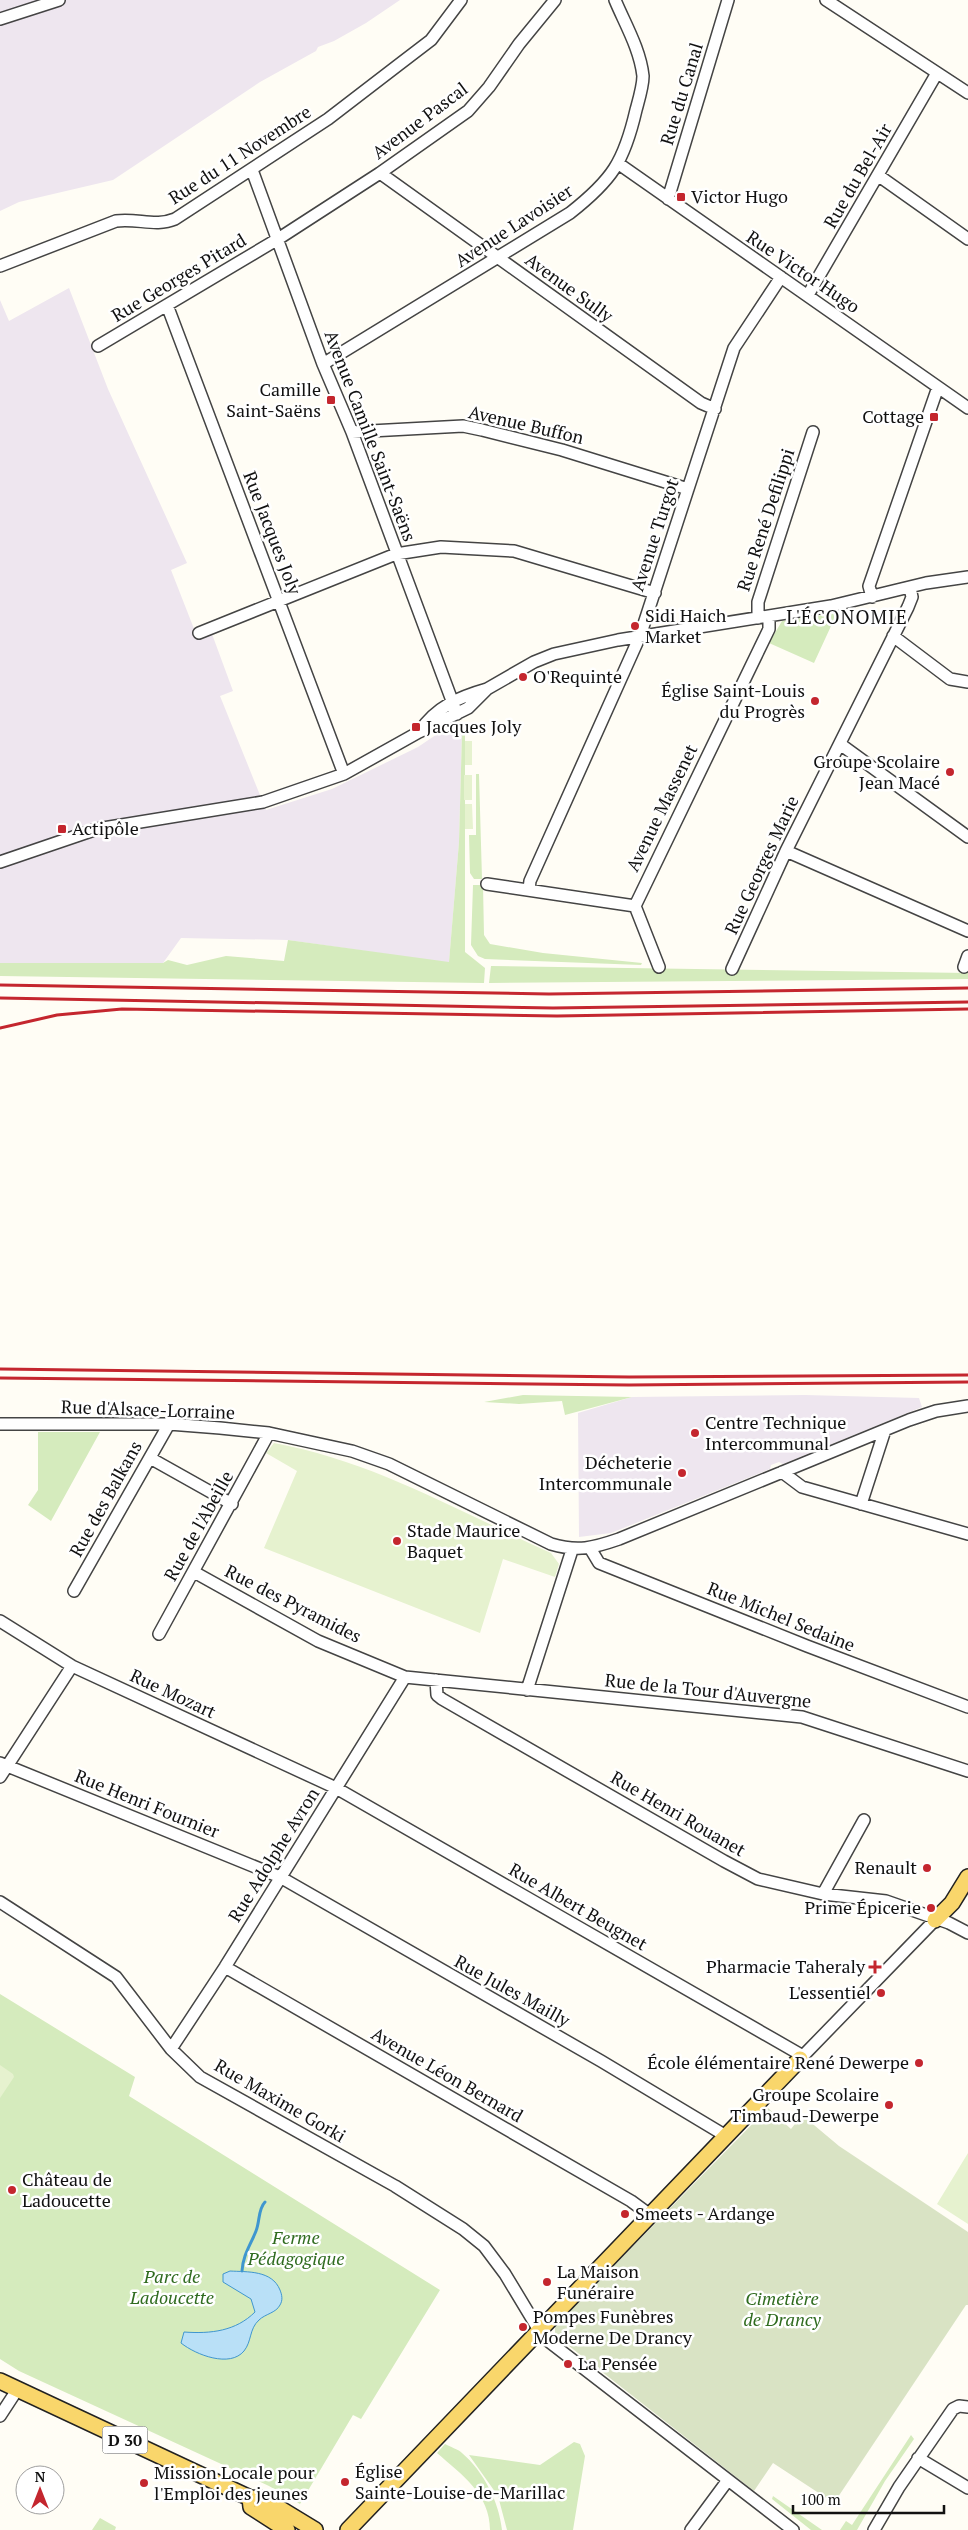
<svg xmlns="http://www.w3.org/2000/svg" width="968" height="2530" font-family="'PT Serif',serif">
	<rect width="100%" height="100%" fill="#fffdf5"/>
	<!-- industrial -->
	<path fill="#eee6ef" d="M0,0H400L366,23L334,41L318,47L316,51L260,82L113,180L19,202L0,211Z
		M69,288L108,389L187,563L171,570L198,639L212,634L233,691L220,696L266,810L332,789L418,747L449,726L462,733L459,842L449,963L288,940L181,938L163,963L0,968V300L9,321Z
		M805,1395L919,1398L922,1407L783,1464L779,1462L771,1465L770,1469L611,1533L579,1537L578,1413L632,1397Z"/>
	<!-- green -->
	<path fill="#d5ebbd" d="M837,613L814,663L769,643L782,621Z
		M458,728L465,733V952L485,968L484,983L0,976V963H163L168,960L187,965L226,956L284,961L288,940L449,962L459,842L462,733L455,730Z
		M476,774H479L482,879H474L470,873L469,835H476Z
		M473,885H483L484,935L490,944L543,953L642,963L641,965L485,959L478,956L471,945Z
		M491,966L968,973V979L489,983Z
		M523,1395L632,1397L565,1415L562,1401L519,1404L484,1402Z
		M38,1432H100L51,1521L28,1505L38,1490Z
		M0,1994L135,2077L129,2096L440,2290L361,2419L353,2415L300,2504L269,2486L19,2371L0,2359Z
		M911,2435L914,2439L885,2481L857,2530H840L846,2521L852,2525Z
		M574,2442L580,2444L585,2456L573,2530H507L498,2496L469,2455L540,2465Z
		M445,2444C450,2447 458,2449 462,2453C484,2472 499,2502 502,2530H490C490,2494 462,2475 437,2453Z
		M773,2496L822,2530H811L772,2499Z
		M100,2518L116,2527L115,2530H92Z"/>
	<!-- cemetery -->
	<path fill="#d9e3c4" d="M768,2108L791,2129L802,2115L839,2146L968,2232V2305H966L834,2503L773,2463L754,2491L555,2335V2326Z"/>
	<!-- pitch -->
	<path fill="#e6f2cf" d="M465,741H472V765H465Z
		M464,775H472V800H464Z
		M465,804H472L473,829H465Z
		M274,1443C373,1461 460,1512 551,1553L559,1564L555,1577L503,1559L480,1633L264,1548L297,1471L266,1453Z
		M0,2065L13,2074L14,2077L0,2098Z
		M968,2153V2224L937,2204Z"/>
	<!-- water -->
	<path fill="#b9e0f7" stroke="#3f96cf" d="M230,2271C247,2272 272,2270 280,2290C282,2295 283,2300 280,2305C276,2313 265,2314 259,2320C249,2329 252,2341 244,2351C230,2368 196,2355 181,2343L184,2332C211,2334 236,2331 255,2312L251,2299L223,2282V2274Z"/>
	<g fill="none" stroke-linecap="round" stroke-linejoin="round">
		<!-- stream -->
		<path stroke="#3f96cf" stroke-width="3" d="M242,2271C243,2255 250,2246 256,2231C260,2221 258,2209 265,2202"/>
		<!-- minor casing -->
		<g stroke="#444" stroke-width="14">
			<path id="minor" d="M826,0L968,93
				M0,19L59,0
				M619,164L968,408
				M252,170L323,364L352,432L457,714
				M380,173L701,403L715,409
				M879,176L968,239
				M668,199L728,0
				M0,266L116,221C137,218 156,227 175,219L328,119L397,66L431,40L461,0
				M808,295L937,73
				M167,305L344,774
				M98,346L278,239L380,173L468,111L489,87L519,44L555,0
				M323,364L570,213C612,180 624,162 636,110C639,99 643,86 643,76C640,49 625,24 615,0
				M352,432L463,426L482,430L562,450L688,489
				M872,597L869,586L938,387
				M758,618V602L813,432
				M199,633L396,554L441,547L514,551L655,593
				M893,636L950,679L968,682
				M420,731C436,707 459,697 487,689
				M840,744L968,837
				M786,851L968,931
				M0,862L97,829L263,802L344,774L419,732L468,708L487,689L534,662L554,654L618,640L831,606L926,583L968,577
				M487,884L635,906
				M529,889L530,881L640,636L734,348L781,277
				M635,906L769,629V616
				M635,906L659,967
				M964,967L968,956
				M732,969L786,851L908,607L912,597L910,588
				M0,1424H169L220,1428L269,1433L352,1451L389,1464L551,1544C578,1552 593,1548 619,1539L909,1420L936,1411L968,1406
				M150,1458L232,1504
				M782,1472L802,1487L968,1534
				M861,1504L885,1430
				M590,1548L599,1563L807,1646L968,1707
				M194,1572L318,1641L405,1677L802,1717L968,1771
				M74,1591L169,1424
				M0,1621L72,1666L336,1788L803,2056
				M159,1634L269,1433
				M436,1680L437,1695L442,1699L724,1861L758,1879L823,1894L886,1901L949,1923L968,1933
				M527,1690L572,1550
				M0,1763L280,1877L601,2061L726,2136
				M0,1777L72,1666
				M823,1894L864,1820
				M0,1902L116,1977L171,2049L200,2077L395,2186L463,2229L484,2246L505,2274L543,2337L793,2530
				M225,1967L631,2201L650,2215
				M171,2049L225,1967L405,1677
				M800,2059L935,1920
				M0,2416L17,2390
				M918,2458L968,2488
				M691,2530L728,2480
				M874,2530L899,2487L953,2409L959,2406L968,2407"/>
		</g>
		<!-- major casing -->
		<g stroke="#222" stroke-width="18">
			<path id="major" d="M935,1920L952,1903L968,1877
				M0,2381L250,2498L264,2499L315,2530
				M250,2498L251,2507L287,2530
				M348,2530L800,2059"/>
		</g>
		<!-- minor -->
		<use href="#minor" stroke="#fff" stroke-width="11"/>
		<!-- major -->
		<use href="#major" stroke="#f9d66b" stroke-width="15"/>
		<!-- rail -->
		<path stroke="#c4262e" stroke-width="3" d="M0,985L549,994L968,988
			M0,998L553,1008L968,1002
			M0,1028L57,1015L122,1009L557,1016L968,1009
			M0,1369L629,1377L968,1375
			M0,1378L629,1385L968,1382"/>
	</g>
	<!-- markers -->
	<g fill="#c4262e" stroke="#fff" stroke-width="2">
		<rect x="676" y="192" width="10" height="10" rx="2.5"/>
		<rect x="326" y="395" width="10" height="10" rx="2.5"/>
		<rect x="929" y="412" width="10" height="10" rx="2.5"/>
		<circle cx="635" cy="626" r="5"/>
		<circle cx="523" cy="677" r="5"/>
		<circle cx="815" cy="701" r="5"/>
		<rect x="411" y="722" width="10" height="10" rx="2.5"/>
		<circle cx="950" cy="772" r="5"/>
		<rect x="57" y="824" width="10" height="10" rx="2.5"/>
		<circle cx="695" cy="1433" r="5"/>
		<circle cx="682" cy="1473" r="5"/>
		<circle cx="397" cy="1541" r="5"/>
		<circle cx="927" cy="1868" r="5"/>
		<circle cx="931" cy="1908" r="5"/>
		<path d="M872.5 1959.5h5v5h5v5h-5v5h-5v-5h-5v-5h5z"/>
		<circle cx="881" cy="1993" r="5"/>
		<circle cx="919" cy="2063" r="5"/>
		<circle cx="889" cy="2105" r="5"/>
		<circle cx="12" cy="2190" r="5"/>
		<circle cx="625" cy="2214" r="5"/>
		<circle cx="547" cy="2282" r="5"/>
		<circle cx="523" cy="2327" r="5"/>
		<circle cx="568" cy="2364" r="5"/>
		<circle cx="345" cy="2482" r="5"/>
		<circle cx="144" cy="2483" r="5"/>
	</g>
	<g text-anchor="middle" stroke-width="5" stroke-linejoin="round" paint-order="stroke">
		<!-- shield labels -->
		<rect fill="#fff" stroke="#585858" stroke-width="1" x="102.5" y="2426.5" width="45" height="27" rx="4"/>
		<g font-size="16" font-weight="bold" fill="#111">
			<text x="125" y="2446">D 30</text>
		</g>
		<!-- street labels -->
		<g font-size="18" fill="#111" stroke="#fff">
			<text transform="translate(682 94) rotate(-73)" y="6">Rue du Canal</text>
			<text transform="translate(420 121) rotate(-37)" y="6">Avenue Pascal</text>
			<text transform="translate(240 155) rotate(-33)" y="6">Rue du 11 Novembre</text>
			<text transform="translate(858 176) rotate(-60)" y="6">Rue du Bel-Air</text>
			<text transform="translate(514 226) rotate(-33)" y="6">Avenue Lavoisier</text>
			<text transform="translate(803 272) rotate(34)" y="6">Rue Victor Hugo</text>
			<text transform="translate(179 278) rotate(-31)" y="6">Rue Georges Pitard</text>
			<text transform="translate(569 288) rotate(36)" y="6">Avenue Sully</text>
			<text transform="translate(526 425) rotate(13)" y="6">Avenue Buffon</text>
			<text transform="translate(370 436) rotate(69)" y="6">Avenue Camille Saint-Saëns</text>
			<text transform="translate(766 520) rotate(-72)" y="6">Rue René Defilippi</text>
			<text transform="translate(272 533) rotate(69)" y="6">Rue Jacques Joly</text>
			<text transform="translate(655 535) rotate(-72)" y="6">Avenue Turgot</text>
			<text transform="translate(662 808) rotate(-64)" y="6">Avenue Massenet</text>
			<text transform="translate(762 865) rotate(-65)" y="6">Rue Georges Marie</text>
			<text transform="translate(148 1410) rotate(2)" y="6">Rue d'Alsace-Lorraine</text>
			<text transform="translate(106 1499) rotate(-61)" y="6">Rue des Balkans</text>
			<text transform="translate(199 1526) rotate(-61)" y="6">Rue de l'Abeille</text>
			<text transform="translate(293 1604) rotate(27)" y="6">Rue des Pyramides</text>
			<text transform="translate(781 1617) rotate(22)" y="6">Rue Michel Sedaine</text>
			<text transform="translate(708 1691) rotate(6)" y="6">Rue de la Tour d'Auvergne</text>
			<text transform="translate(173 1694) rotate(25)" y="6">Rue Mozart</text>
			<text transform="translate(147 1804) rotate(22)" y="6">Rue Henri Fournier</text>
			<text transform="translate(678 1814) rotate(30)" y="6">Rue Henri Rouanet</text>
			<text transform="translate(274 1855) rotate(-58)" y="6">Rue Adolphe Avron</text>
			<text transform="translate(578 1907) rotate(30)" y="6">Rue Albert Beugnet</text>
			<text transform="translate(512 1991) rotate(29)" y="6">Rue Jules Mailly</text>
			<text transform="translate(447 2075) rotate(30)" y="6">Avenue Léon Bernard</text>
			<text transform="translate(280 2101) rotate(30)" y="6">Rue Maxime Gorki</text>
		</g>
		<!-- poi labels -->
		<g font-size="18" fill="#111" stroke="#fff" text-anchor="start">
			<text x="691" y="203">Victor Hugo</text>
			<text x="321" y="396" text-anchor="end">Camille<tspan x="321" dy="21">Saint-Saëns</tspan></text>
			<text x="924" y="423" text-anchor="end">Cottage</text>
			<text x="645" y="622">Sidi Haich<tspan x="645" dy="21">Market</tspan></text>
			<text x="533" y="683">O'Requinte</text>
			<text x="805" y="697" text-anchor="end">Église Saint-Louis<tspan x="805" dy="21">du Progrès</tspan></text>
			<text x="426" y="733">Jacques Joly</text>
			<text x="940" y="768" text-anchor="end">Groupe Scolaire<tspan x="940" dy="21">Jean Macé</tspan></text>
			<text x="72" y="835">Actipôle</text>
			<text x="705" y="1429">Centre Technique<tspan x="705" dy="21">Intercommunal</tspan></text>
			<text x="672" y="1469" text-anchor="end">Décheterie<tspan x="672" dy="21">Intercommunale</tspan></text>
			<text x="407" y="1537">Stade Maurice<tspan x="407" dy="21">Baquet</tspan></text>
			<text x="917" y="1874" text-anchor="end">Renault</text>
			<text x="921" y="1914" text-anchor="end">Prime Épicerie</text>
			<text x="865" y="1973" text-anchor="end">Pharmacie Taheraly</text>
			<text x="871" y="1999" text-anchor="end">L'essentiel</text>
			<text x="909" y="2069" text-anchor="end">École élémentaire René Dewerpe</text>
			<text x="879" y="2101" text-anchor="end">Groupe Scolaire<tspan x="879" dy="21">Timbaud-Dewerpe</tspan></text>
			<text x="22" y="2186">Château de<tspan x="22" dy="21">Ladoucette</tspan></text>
			<text x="635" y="2220">Smeets - Ardange</text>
			<text x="557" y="2278">La Maison<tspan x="557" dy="21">Funéraire</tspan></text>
			<text x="533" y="2323">Pompes Funèbres<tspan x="533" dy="21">Moderne De Drancy</tspan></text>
			<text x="578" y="2370">La Pensée</text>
			<text x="355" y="2478">Église<tspan x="355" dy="21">Sainte-Louise-de-Marillac</tspan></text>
			<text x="154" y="2479">Mission Locale pour<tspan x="154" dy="21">l'Emploi des jeunes</tspan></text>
		</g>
		<!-- park labels -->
		<g font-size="18" font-style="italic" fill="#2f6b1f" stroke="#fff">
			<text x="296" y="2244">Ferme<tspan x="296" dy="21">Pédagogique</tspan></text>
			<text x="172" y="2283">Parc de<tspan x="172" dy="21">Ladoucette</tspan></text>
			<text x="782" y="2305">Cimetière<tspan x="782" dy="21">de Drancy</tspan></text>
		</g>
		<!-- neighbourhood labels -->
		<g font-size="19" letter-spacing="1" fill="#111" stroke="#fff">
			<text x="847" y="624">L'ÉCONOMIE</text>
		</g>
	</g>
	<!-- north arrow -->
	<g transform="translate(40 2490)"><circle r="24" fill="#ffffff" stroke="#a0a0a0"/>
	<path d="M0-4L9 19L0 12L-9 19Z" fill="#c4262e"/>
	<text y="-8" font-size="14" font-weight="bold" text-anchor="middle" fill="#111111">N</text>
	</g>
	<!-- scale -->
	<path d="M793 2505v8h151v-8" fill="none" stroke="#111111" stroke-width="2.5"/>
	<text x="800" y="2505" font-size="15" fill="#111111" stroke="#ffffff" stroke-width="4" paint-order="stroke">100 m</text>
</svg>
